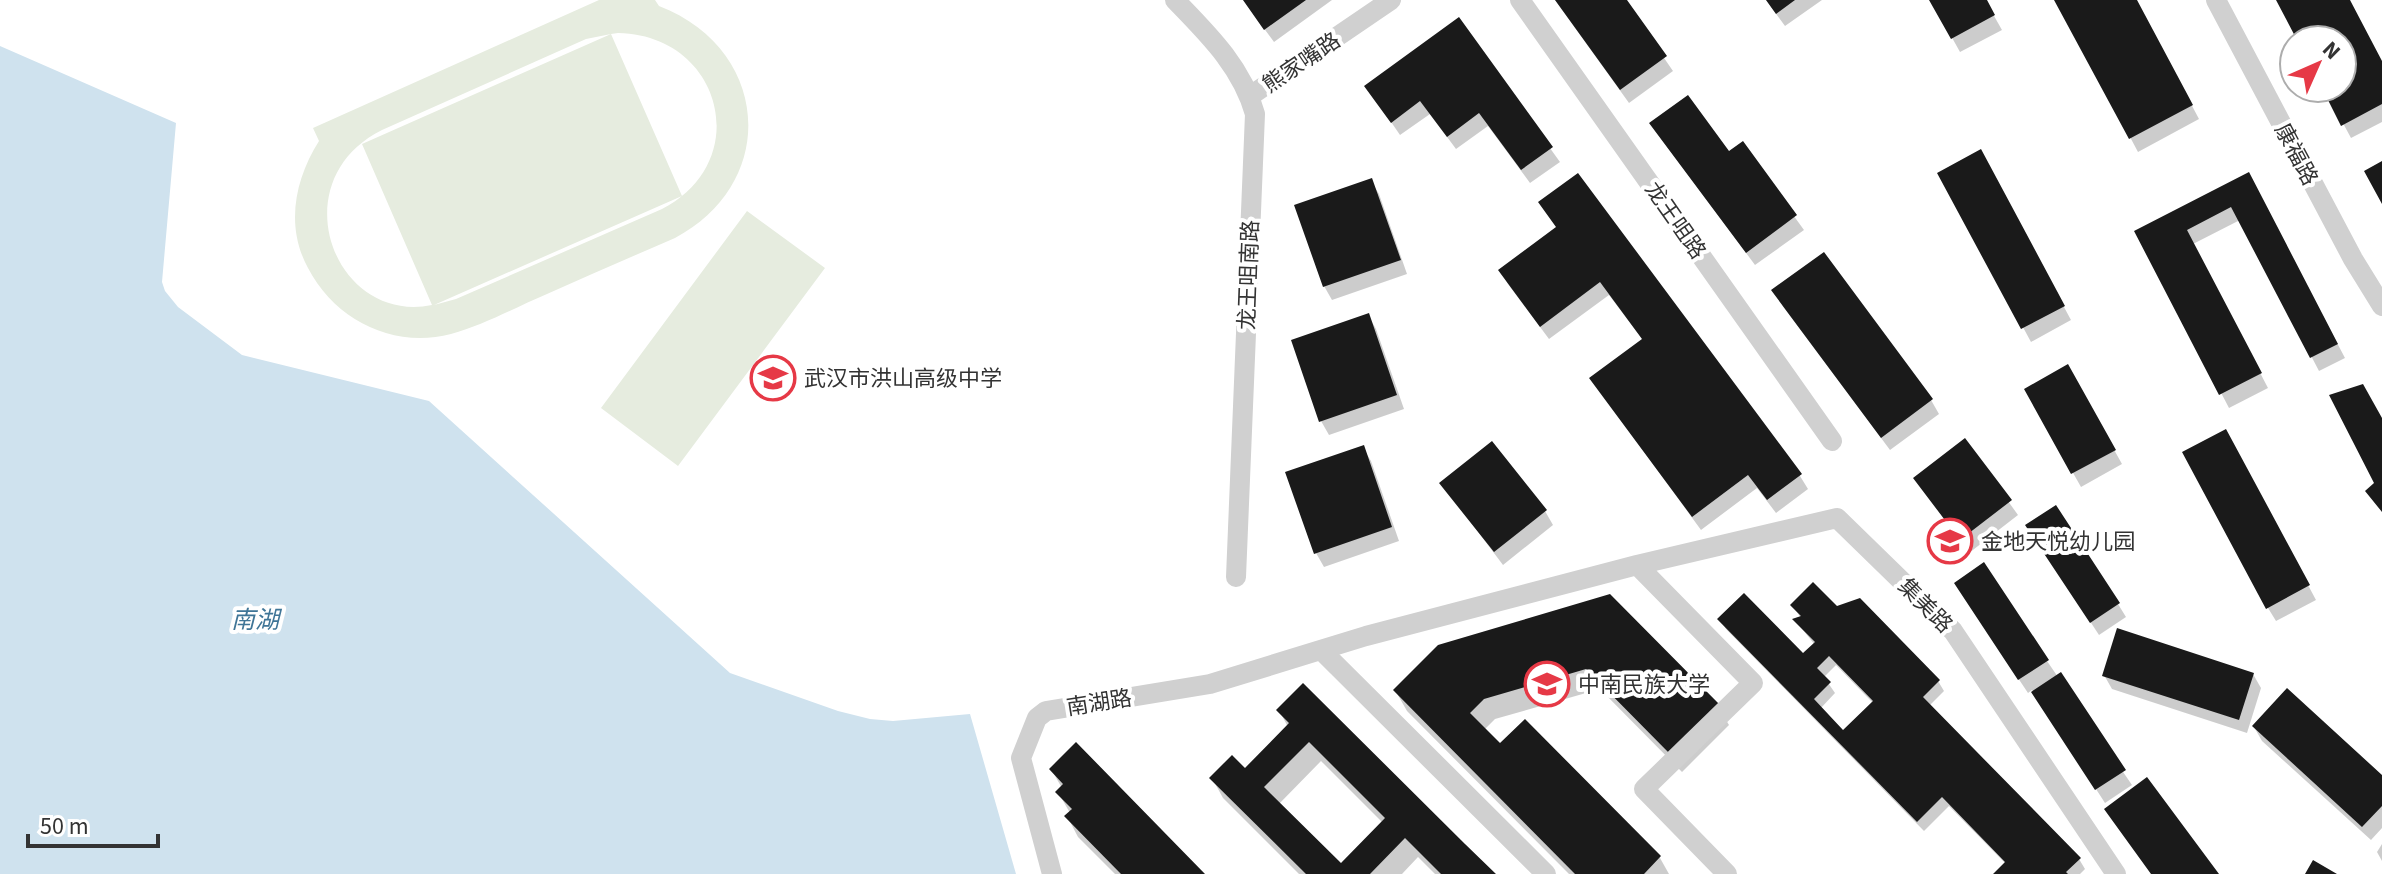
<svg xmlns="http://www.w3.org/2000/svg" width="2382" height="874" font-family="'Source Sans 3','Noto Sans SC',sans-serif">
	<rect width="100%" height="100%" fill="#fff"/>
	<!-- green -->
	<path fill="#e6ecdf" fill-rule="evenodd" d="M599,0H655L659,6C769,48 781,181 675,238C633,256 590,275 547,294C516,307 484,325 451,334C393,349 335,320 308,268C285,226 295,179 319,141L313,128ZM618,33C722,35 755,161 662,209L456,299L434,305L682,196L611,34ZM611,34L362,144L432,305C334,325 280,181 382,130L586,39Z
		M747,211L825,268L678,466L601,408Z"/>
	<!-- water -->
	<path fill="#cfe2ee" d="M0,46L176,123L162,282L165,291L178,307L242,355L429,401L730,673L838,711L870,719L893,721L970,714L1016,874H0Z"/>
	<!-- shadow -->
	<path fill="#0003" fill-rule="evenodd" d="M1243,0H1332L1274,42Z
		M1555,0H1624L1673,71L1629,103Z
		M1766,0H1822L1785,26Z
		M1931,0H1985L2002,30L1960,52Z
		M2057,0H2136L2199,119L2138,152Z
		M2278,0H2349L2382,63V122L2351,138L2324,88H2342V40H2299Z
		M1458,20L1560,162L1530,183L1488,126L1456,149L1430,114L1400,135L1367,87Z
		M1660,137L1729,154L1742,144L1804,230L1755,265Z
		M1988,166L2071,320L2031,342L1940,174Z
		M1578,176L1800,476L1808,489L1776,513L1757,488L1701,530L1591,379L1643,340L1609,295L1549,339L1508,284L1500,270L1557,228Z
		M1371,181L1379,194L1407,274L1332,300L1324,286Z
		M2256,189L2345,358L2319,371L2240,220L2193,244L2268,388L2229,408L2137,232Z
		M1782,305L1931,400L1939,414L1890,450Z
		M1368,315L1376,329L1404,409L1329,435L1321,421Z
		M2068,367L2122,464L2081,487L2026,390Z
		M1965,441L2018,515L1969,553L1915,478Z
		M1491,444L1545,511L1553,525L1503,565L1442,484Z
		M2233,445L2316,600L2276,621L2268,608Z
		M1363,448L1371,461L1399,541L1324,567L1316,553Z
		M2036,539L2118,604L2126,617L2099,635Z
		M1610,597L1717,705L1729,725L1682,772L1600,689L1495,719L1484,730L1500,746L1525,721L1660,858L1669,874H1569L1407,711L1395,690Z
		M1964,597L2047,661L2132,785L2105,803L2032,690L2028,693Z
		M1792,605L1836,608L1938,681L1944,691L1929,706L2079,859L2085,869L2080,874H1996L2006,864L1949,806L1924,831L1726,629L1720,619L1803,656L1815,645L1795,620L1801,618ZM1836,665L1873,703L1843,733L1820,709L1835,693L1824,677Z
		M2253,674L2261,688L2247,733L2112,689L2104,675Z
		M1279,710L1493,874H1435L1418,857L1402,874H1299L1223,798L1212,778L1245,771L1288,727ZM1321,761L1383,823L1341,866L1279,804Z
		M2254,727L2382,778V828L2371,840L2262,741Z
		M1051,769L1203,874H1115L1078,837L1067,816L1070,813L1058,792L1062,788Z
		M2382,844V861L2377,852Z"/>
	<!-- building -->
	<path fill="#1a1a1a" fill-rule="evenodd" d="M1243,0H1306L1264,30Z
		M1555,0H1627L1667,56L1620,90Z
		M1766,0H1795L1776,14Z
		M1929,0H1987L1995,15L1951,39Z
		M2054,0H2137L2193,105L2129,139Z
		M2276,0H2350L2382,61V104L2341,126L2322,88H2342V40H2297Z
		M1459,17L1553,147L1521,170L1479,113L1447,137L1420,101L1391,123L1364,86Z
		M1688,95L1729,151L1743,141L1797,215L1746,253L1649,123Z
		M1981,149L2065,306L2021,329L1937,173Z
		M2382,161V204L2364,171Z
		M2249,172L2338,344L2310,358L2231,207L2187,230L2262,373L2219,395L2134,231Z
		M1578,173L1802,474L1767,500L1748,475L1692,517L1589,378L1642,339L1600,282L1540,327L1498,270L1556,227L1538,202Z
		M1372,178L1401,260L1323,287L1294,205Z
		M1824,252L1933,399L1881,438L1771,290Z
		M1369,313L1397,395L1319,422L1291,340Z
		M2068,364L2116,450L2071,474L2024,389Z
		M2363,384L2382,418V512L2365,491L2374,483L2329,395Z
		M2226,429L2310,585L2266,609L2182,452Z
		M1965,438L2012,500L1960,540L1913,478Z
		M1492,441L1547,510L1494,552L1439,483Z
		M1364,445L1392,527L1314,554L1285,472Z
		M2056,505L2120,603L2090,623L2025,525Z
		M1984,562L2049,660L2018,680L1954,583Z
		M1813,582L1837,606L1860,598L1940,680L1923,697L2081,858L2066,872L2068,874H1993L2005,862L1942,797L1917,822L1717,619L1744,593L1803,653L1815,642L1792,619L1801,616L1790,605ZM1829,656L1873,701L1843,730L1814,699L1831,682L1817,668Z
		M1610,594L1719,704L1669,753L1586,669L1484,699L1470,713L1500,743L1525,719L1661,856L1644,874H1575L1393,690L1438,645Z
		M2117,628L2254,673L2239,720L2102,676Z
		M2061,672L2126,770L2095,790L2031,692Z
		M1303,683L1465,844L1496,874H1441L1405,838L1370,874H1306L1209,778L1232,755L1245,768L1289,723L1276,710ZM1309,742L1385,818L1341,863L1264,787Z
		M2287,688L2382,775V806L2362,827L2252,726Z
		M1076,742L1205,874H1121L1064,816L1072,809L1055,792L1063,784L1049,769Z
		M2147,777L2219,874H2151L2104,809Z
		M2313,860L2337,874H2305Z"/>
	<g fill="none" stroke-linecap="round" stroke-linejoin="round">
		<!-- minor -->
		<path stroke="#d0d0d0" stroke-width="20" d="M1175,0C1208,34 1242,67 1255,114L1236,577
			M1520,0L1832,441
			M2216,0L2353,259L2382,306
			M1250,96L1391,0
			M1637,565L1753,683L1644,789L1727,874
			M1322,651L1546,874
			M1052,874L1021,758L1037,718L1046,711L1210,684L1366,636L1637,565L1837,518L1953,631L2116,874"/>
	</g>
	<!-- icons -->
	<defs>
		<g id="school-ring" transform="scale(2.3)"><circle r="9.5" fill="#fff" stroke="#e63946" stroke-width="1.5"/><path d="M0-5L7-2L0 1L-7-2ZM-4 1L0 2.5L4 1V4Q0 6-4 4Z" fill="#e63946"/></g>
		<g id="university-ring" transform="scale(2.3)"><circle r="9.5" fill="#fff" stroke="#e63946" stroke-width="1.5"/><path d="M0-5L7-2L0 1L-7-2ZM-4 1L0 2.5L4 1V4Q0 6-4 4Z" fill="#e63946"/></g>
	</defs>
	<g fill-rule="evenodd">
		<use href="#school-ring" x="773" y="378"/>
		<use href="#school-ring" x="1950" y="541"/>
		<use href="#university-ring" x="1547" y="684"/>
	</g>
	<g text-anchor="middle" stroke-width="8" stroke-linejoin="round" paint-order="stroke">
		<!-- street labels -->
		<g font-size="22" fill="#333" stroke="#fff">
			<text transform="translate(1301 62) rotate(-34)" y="8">熊家嘴路</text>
			<text transform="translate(2297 154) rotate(62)" y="8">康福路</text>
			<text transform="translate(1676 220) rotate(55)" y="8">龙王咀路</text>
			<text transform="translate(1248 275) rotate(-88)" y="8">龙王咀南路</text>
			<text transform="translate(1926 605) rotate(45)" y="8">集美路</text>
			<text transform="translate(1099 702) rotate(-9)" y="8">南湖路</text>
		</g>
		<!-- poi labels -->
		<g font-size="22" fill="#333" stroke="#fff" text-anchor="start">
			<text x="804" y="386">武汉市洪山高级中学</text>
			<text x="1981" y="549">金地天悦幼儿园</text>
			<text x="1578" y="692">中南民族大学</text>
		</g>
		<!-- water labels -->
		<g font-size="24" font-style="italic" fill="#3f7597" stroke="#fff">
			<text x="255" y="628">南湖</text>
		</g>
	</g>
	<!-- north arrow -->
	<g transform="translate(2318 64) rotate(45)"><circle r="38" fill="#ffffff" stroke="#adadad" stroke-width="2"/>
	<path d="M0-6L14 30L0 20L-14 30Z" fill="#e63946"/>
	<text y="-12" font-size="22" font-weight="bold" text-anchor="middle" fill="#333333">N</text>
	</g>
	<!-- scale -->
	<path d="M28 834v12h130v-12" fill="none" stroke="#333333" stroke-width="4"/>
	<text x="40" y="834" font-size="24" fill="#333333" stroke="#ffffff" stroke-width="6" paint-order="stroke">50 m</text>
</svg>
